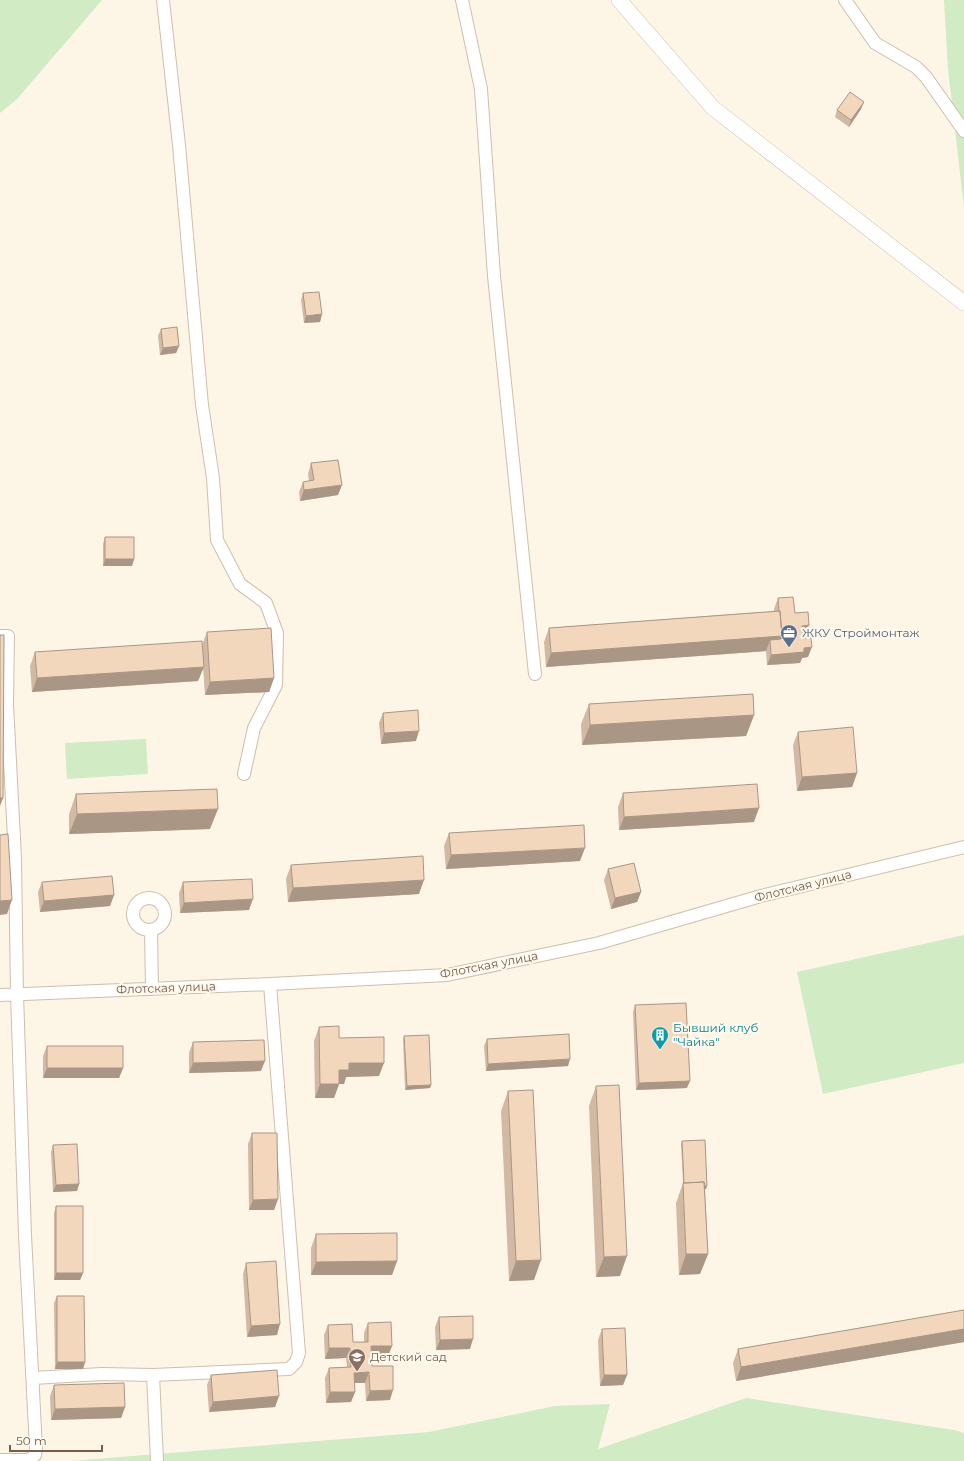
<svg xmlns="http://www.w3.org/2000/svg" width="964" height="1461" font-family="Montserrat,sans-serif">
	<rect width="100%" height="100%" fill="#fdf6e6"/>
	<!-- green -->
	<path fill="#d1ebc4" d="M0,0H102L17,99L0,113Z
		M944,0H964V208L948,69Z
		M146,739L148,774L67,779L65,743Z
		M964,935V1063L823,1094L797,972Z
		M746,1398L954,1430L964,1433V1461H71L429,1432L555,1406L610,1404L598,1449Z"/>
	<g fill="none" stroke-linecap="round" stroke-linejoin="round">
		<!-- minor casing -->
		<g stroke="#cfbeac" stroke-width="14">
			<path id="minor" d="M163,0L179,145L202,405L213,478L217,540L240,584L266,603L277,633L276,685L254,728L244,774
				M462,0L481,89L494,276L535,674
				M845,0L875,43L916,67L926,77L964,131
				M0,636H8L7,704L15,858L17,994L25,1235L36,1449L35,1455L29,1460H0
				M133 914a16 16 0 1 1 32 0a16 16 0 1 1-32 0Z
				M151,930L152,989
				M0,995L270,984L447,975L599,943L761,896L964,847
				M153,1375L157,1461
				M33,1378L102,1374L153,1375L289,1369L296,1362L299,1353L270,984"/>
		</g>
		<!-- tertiary casing -->
		<g stroke="#cfbeac" stroke-width="16">
			<path id="tertiary" d="M619,0L713,108L964,303"/>
		</g>
		<!-- minor -->
		<use href="#minor" stroke="#fff" stroke-width="12"/>
		<!-- tertiary -->
		<use href="#tertiary" stroke="#fff" stroke-width="15"/>
	</g>
	<!-- wall -->
	<path fill="#d1b9a3" d="M861,109L849,127L835,117L837,110Z
		M303,293L322,314L320,322L304,323L301,300Z
		M161,329L179,346L176,353L160,355L158,336Z
		M311,463L338,495L300,501L299,492L303,482L309,481L308,474Z
		M105,537L134,559L132,566H103V544Z
		M778,598L795,613L805,636H803V638L808,657L802,658L800,663L767,665L766,651L546,667L544,642L549,628L774,611V609Z
		M207,632L274,678L269,692L205,695L203,667L198,681L32,692L30,666L35,652L203,661L202,645Z
		M589,704L754,715L746,736L582,745L581,724Z
		M383,713L416,741L381,744L379,723Z
		M798,732L857,773L852,787L797,791L793,745Z
		M623,793L754,822L619,830L618,807Z
		M76,794L210,829L69,834V814Z
		M449,833L580,861L446,869L444,846Z
		M291,865L419,894L288,902L286,879Z
		M608,869L641,892L637,902L611,909L604,880Z
		M42,882L114,895L110,906L40,912L38,892Z
		M183,882L249,910L180,913L179,893Z
		M635,1005L687,1088L636,1090L633,1012Z
		M319,1027L339,1038L379,1076L346,1077L344,1084H339L334,1098H315L314,1041Z
		M404,1036L431,1085L430,1088L405,1090L403,1040Z
		M487,1039L568,1066L486,1071L484,1046Z
		M193,1042L261,1071L189,1073V1053Z
		M47,1046L123,1068L119,1078H43V1056Z
		M596,1086L620,1276L596,1277L589,1106Z
		M508,1091L534,1280L509,1281L501,1111Z
		M252,1133L278,1199L274,1210H249L248,1144Z
		M682,1141L707,1186L706,1189H705L708,1254L700,1274L679,1275L676,1203L683,1183L681,1144Z
		M53,1145L79,1184L77,1191L53,1192L51,1152Z
		M56,1206L83,1273L80,1280H54V1213Z
		M316,1234L397,1261L392,1275H311V1248Z
		M246,1263L277,1335L247,1337L243,1274Z
		M57,1296L85,1362L83,1369H55L54,1303Z
		M964,1310V1342L736,1381L733,1363L738,1349Z
		M439,1317L470,1349L436,1350L435,1327Z
		M368,1323L392,1346L388,1356L372,1357V1366L390,1400L366,1401L365,1383H354L355,1392L351,1402L326,1403L325,1378L329,1368L347,1367L346,1358L325,1359L324,1335L328,1325L353,1342H364V1333Z
		M602,1329L627,1375L623,1385L600,1386L598,1340Z
		M211,1375L279,1396L275,1407L209,1412L207,1385Z
		M54,1385L125,1407L121,1418L51,1420L50,1396Z"/>
	<!-- shaded-wall -->
	<path fill="#aa9684" d="M864,102L861,109L849,127L851,120Z
		M322,314L320,322L304,323L306,316Z
		M179,346L176,353L160,355L163,348Z
		M342,485L338,495L300,501L304,490Z
		M105,559H134L132,566H103Z
		M809,625L805,636H798L802,626Z
		M782,636L777,650L770,640L766,651L546,667L551,653Z
		M812,647L808,657L802,658L800,663L767,665L771,655L804,648Z
		M204,667L198,681L32,692L37,678Z
		M274,678L269,692L205,695L210,682Z
		M754,715L746,736L582,745L590,725Z
		M419,731L416,741L381,744L384,733Z
		M857,773L852,787L797,791L802,777Z
		M0,798H3L0,806Z
		M759,808L754,822L619,830L624,817Z
		M218,809L210,829L69,834L77,814Z
		M585,848L580,861L446,869L451,855Z
		M424,880L419,894L288,902L293,888Z
		M641,892L637,902L611,909L615,898Z
		M114,895L110,906L40,912L44,901Z
		M253,899L249,910L180,913L184,903Z
		M12,900L7,914L0,915V901Z
		M570,1059L568,1066L486,1071L488,1064Z
		M265,1061L261,1071L189,1073L193,1063Z
		M349,1063H384L379,1076L346,1077L344,1084H334L339,1070Z
		M47,1068H123L119,1078H43Z
		M690,1081L687,1088L636,1090L639,1083Z
		M320,1084H339L334,1098H315Z
		M431,1085L430,1088L405,1090L407,1086Z
		M79,1184L77,1191L53,1192L56,1185Z
		M707,1186L706,1189L683,1191L684,1187Z
		M278,1199L274,1210H249L253,1200Z
		M686,1254H708L700,1274L679,1275Z
		M627,1256L620,1276L596,1277L604,1257Z
		M541,1260L534,1280L509,1281L516,1261Z
		M397,1261L392,1275H311L316,1262Z
		M56,1273H83L80,1280H54Z
		M280,1324L277,1335L247,1337L251,1326Z
		M964,1329V1342L736,1381L741,1367Z
		M473,1339L470,1349L436,1350L440,1340Z
		M371,1346H392L388,1356L368,1357Z
		M329,1348H350L346,1358L325,1359Z
		M57,1362H85L83,1369H55Z
		M369,1372L365,1383H350L354,1373Z
		M604,1375H627L623,1385L600,1386Z
		M393,1390L390,1400L366,1401L370,1391Z
		M330,1392H355L351,1402L326,1403Z
		M279,1396L275,1407L209,1412L213,1402Z
		M125,1407L121,1418L51,1420L55,1409Z"/>
	<!-- building -->
	<path fill="#f3d7bd" stroke="#aa9684" d="M850,92L864,102L851,120L837,110Z
		M319,292L322,314L306,316L303,293Z
		M177,327L179,346L163,348L161,329Z
		M338,460L342,485L304,490L303,482L314,480L311,463Z
		M105,537H134V559H105Z
		M793,597L795,613L808,612L809,625L802,626L803,638H811L812,647L804,648V652L771,655L770,640L781,639L782,636L780,611H779L778,598Z
		M780,611L782,636L551,653L549,628Z
		M271,628L274,678L210,682L207,632Z
		M0,635H4L3,798H0Z
		M202,641L204,667L37,678L35,652Z
		M753,694L754,715L590,725L589,704Z
		M418,710L419,731L384,733L383,713Z
		M853,727L857,773L802,777L798,732Z
		M757,784L759,808L624,817L623,793Z
		M217,789L218,809L77,814L76,794Z
		M584,825L585,848L451,855L449,833Z
		M8,834L12,900L0,901V835Z
		M423,856L424,880L293,888L291,865Z
		M634,863L641,892L615,898L608,869Z
		M112,876L114,895L44,901L42,882Z
		M252,879L253,899L184,903L183,882Z
		M686,1003L690,1081L639,1083L635,1005Z
		M339,1026V1038L384,1037V1063H349V1070H339V1084H320L319,1027Z
		M569,1034L570,1059L488,1064L487,1039Z
		M429,1035L431,1085L407,1086L404,1036Z
		M264,1040L265,1061L193,1063V1042Z
		M47,1046H123V1068H47Z
		M619,1085L627,1256L604,1257L596,1086Z
		M533,1090L541,1260L516,1261L508,1091Z
		M252,1133H277L278,1199L253,1200Z
		M705,1140L707,1186H705L704,1182L684,1183L682,1141Z
		M77,1144L79,1184L56,1185L53,1145Z
		M704,1182L708,1254H686L683,1183Z
		M56,1206H83V1273H56Z
		M397,1233V1261L316,1262V1234Z
		M276,1261L280,1324L251,1326L246,1263Z
		M57,1296H84L85,1362H57Z
		M964,1310V1329L741,1367L738,1349Z
		M473,1316V1339L440,1340L439,1317Z
		M391,1322L392,1346H371L372,1366H393V1390L370,1391L369,1372L354,1373L355,1392H330L329,1368L351,1367L350,1348H329L328,1325L352,1324L353,1342H368V1323Z
		M625,1328L627,1375H604L602,1329Z
		M277,1370L279,1396L213,1402L211,1375Z
		M124,1383L125,1407L55,1409L54,1385Z"/>
	<!-- icons -->
	<defs>
		<g id="office-pin" transform="scale(0.9)"><path d="M0 17L-7.5 6A9.5 9.5 0 1 1 7.5 6Z" fill="#5c6f8a" stroke="#fff9ed"/><path d="M-6-3h4V-5.5h4V-3h4V5H-6ZM-1-4.5V-3h2v-1.5ZM-6 0V1H6V0Z" fill="#fff"/></g>
		<g id="building-pin" transform="scale(0.9)"><path d="M0 17L-7.5 6A9.5 9.5 0 1 1 7.5 6Z" fill="#0f9aa8" stroke="#fff9ed"/><path d="M-4-6H4V6H1V3H-1V6H-4ZM-2.5-4.3h1.7v1.8h-1.7ZM.8-4.3h1.7v1.8H.8ZM-2.5-1h1.7V.8h-1.7ZM.8-1h1.7V.8H.8Z" fill="#fff"/></g>
		<g id="school-pin" transform="scale(0.9)"><path d="M0 17L-7.5 6A9.5 9.5 0 1 1 7.5 6Z" fill="#8d6e63" stroke="#fff9ed"/><path d="M0-5L7-2L0 1L-7-2ZM-4 1L0 2.5L4 1V4Q0 6-4 4Z" fill="#fff"/></g>
	</defs>
	<g fill-rule="evenodd">
		<use href="#office-pin" x="789" y="633"/>
		<use href="#building-pin" x="660" y="1035"/>
		<use href="#school-pin" x="357" y="1357"/>
	</g>
	<g text-anchor="middle" stroke-width="4" stroke-linejoin="round" paint-order="stroke">
		<!-- service labels -->
		<g font-size="12" fill="#4e5e75" stroke="#fff9ed" text-anchor="start">
			<text x="802" y="637">ЖКУ Строймонтаж</text>
		</g>
		<!-- street labels -->
		<g font-size="12" fill="#775d4a" stroke="#fff9ed">
			<text transform="translate(803 886) rotate(-14)" y="4">Флотская улица</text>
			<text transform="translate(489 965) rotate(-11)" y="4">Флотская улица</text>
			<text transform="translate(166 988) rotate(-2)" y="4">Флотская улица</text>
		</g>
		<!-- culture labels -->
		<g font-size="12" fill="#0d838f" stroke="#fff9ed" text-anchor="start">
			<text x="673" y="1032">Бывший клуб<tspan x="673" dy="14">"Чайка"</tspan></text>
		</g>
		<!-- education labels -->
		<g font-size="12" fill="#785e54" stroke="#fff9ed" text-anchor="start">
			<text x="370" y="1361">Детский сад</text>
		</g>
	</g>
	<!-- scale -->
	<path d="M10 1445v6h92v-6" fill="none" stroke="#775d4a" stroke-width="2"/>
	<text x="16" y="1445" font-size="12" fill="#775d4a" stroke="#fff9ed" stroke-width="3" paint-order="stroke">50 m</text>
</svg>
